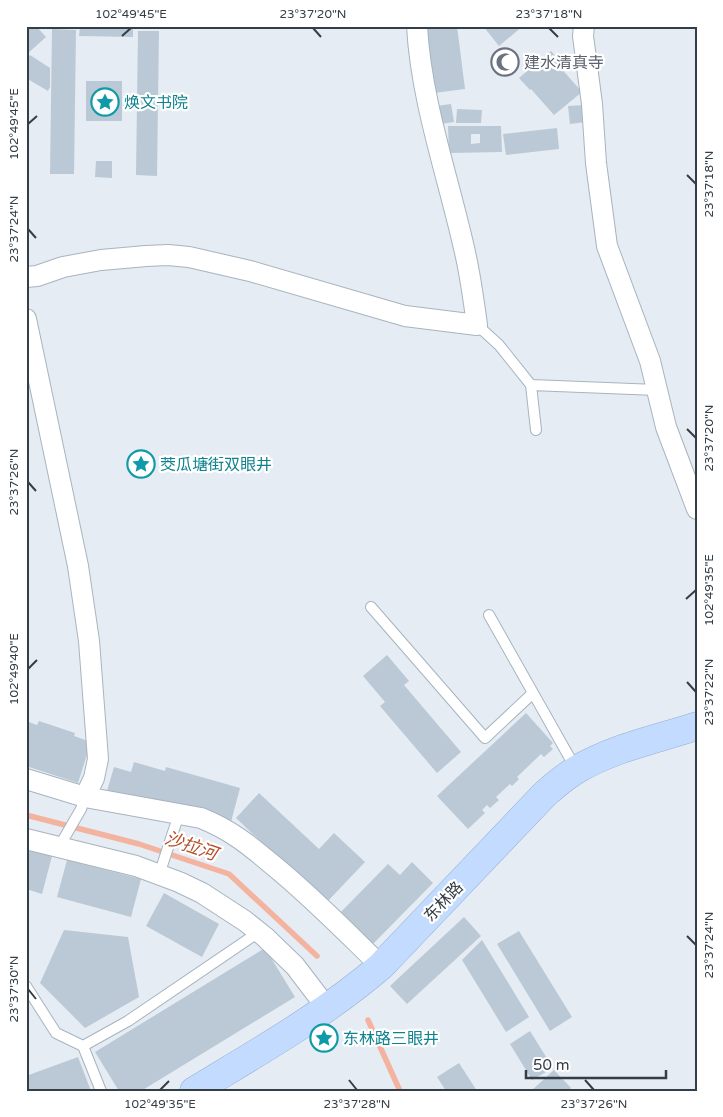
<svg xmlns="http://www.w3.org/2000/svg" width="723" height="1117" font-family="'Varela Round','Noto Sans SC',sans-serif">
	<rect width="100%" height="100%" fill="#e5ecf3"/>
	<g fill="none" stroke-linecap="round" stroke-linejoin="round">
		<!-- stream -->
		<path stroke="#f3b39e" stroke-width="5.5" d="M26,815L139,844L229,874L317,956
			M368,1020L400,1091"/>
	</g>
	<!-- building -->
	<path fill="#bac9d5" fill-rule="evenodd" d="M33,26H36L46,37L26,55V32Z
		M80,26H133V37L79,36Z
		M426,26H457L465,89L434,93Z
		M483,26H523L499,46Z
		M52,29L76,30L74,174H50Z
		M138,31H159L157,176L136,175Z
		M551,51L562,63L559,66L582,92L554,115L531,89L530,90L519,78Z
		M30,55L50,68V87L48,91L26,78V61Z
		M86,81H122V121H86Z
		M451,104L454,122L440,124L437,106Z
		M585,105L586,122L570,124L568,106Z
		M457,109L482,110L481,123H456Z
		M448,126H501L502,152L449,153ZM471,134H480V143L471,144Z
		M557,128L559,149L506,155L503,134Z
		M96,161H112V178L95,177Z
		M387,655L409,681L404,685L461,752L437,773L380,706L385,702L363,676Z
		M526,713L553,743L550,746L553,749L544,757L541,754L517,777L519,779L512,786L510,784L496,797L499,800L490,808L487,805L482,810L485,813L468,829L437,796Z
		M26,721L37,725L39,721L75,733L74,736L91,742L78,783L26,766Z
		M134,762L165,771L166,767L240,788L231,822L156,805L107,791L114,767L131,772Z
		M259,793L319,849L334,833L365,862L326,903L236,818Z
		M26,849L52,856L42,894L26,889Z
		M67,860L141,879L131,917L57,897Z
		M412,862L433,883L369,948L337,916L388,864L400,875Z
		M164,893L219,924L202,957L146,926Z
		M464,917L481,936L407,1004L390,986Z
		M64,930L128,937L139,997L85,1028L40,983Z
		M519,931L572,1017L550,1031L497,944Z
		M482,940L529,1017L506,1032L462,960Z
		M265,948L295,997L141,1091H119L95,1052Z
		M530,1031L553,1068L532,1080L510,1044Z
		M78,1057L91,1091H26V1076Z
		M459,1063L477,1091H446L437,1077Z
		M554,1070L571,1088L568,1091H531Z"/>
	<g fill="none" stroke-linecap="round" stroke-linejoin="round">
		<!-- lane casing -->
		<g stroke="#a7b4bf" stroke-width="12">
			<path id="lane" d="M477,325L499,345L531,385L536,430
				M531,385L657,390
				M371,607L485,738L533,693
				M489,615L576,769
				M59,847L81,809L85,797
				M159,875L179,814
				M26,986L56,1033L83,1046L101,1091
				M83,1046L128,1021L259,932"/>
		</g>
		<!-- street casing -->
		<g stroke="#a7b4bf" stroke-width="22">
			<path id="street" d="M584,26L583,36L592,104L596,163L607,246L650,361L666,427L697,509
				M26,277L37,276L63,267L101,260L146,256L168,255L189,257L250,271L405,316L477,325C474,303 471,280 466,257C450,182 421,103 417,26
				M26,319L78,566L89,641L98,759L94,778L85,797
				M26,779L85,797L201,818C231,830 249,845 274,866C312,897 346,932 381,966
				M26,839L136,866L179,882L202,893L245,921L265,937L295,966L327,1008"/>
		</g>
		<!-- secondary casing -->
		<g stroke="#93afd6" stroke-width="29">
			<path id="secondary" d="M194,1091C258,1052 324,1015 381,966L545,794C555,785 565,777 576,770C613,748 657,739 697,726"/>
		</g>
		<!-- lane -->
		<use href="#lane" stroke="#fff" stroke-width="10"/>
		<!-- street -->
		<use href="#street" stroke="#fff" stroke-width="20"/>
		<!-- secondary -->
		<use href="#secondary" stroke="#c3dbff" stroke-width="28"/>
	</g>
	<!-- ticks -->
	<path fill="none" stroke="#343e46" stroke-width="2" d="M313,28L321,37M549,28L558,37M122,36L131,28M28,124L37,116M687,175L696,184M28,229L36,238M687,429L696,438M28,482L36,491M686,599L696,590M28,669L37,660M687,682L696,692M687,936L696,945M28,989L36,999M349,1080L357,1090M585,1080L594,1090M160,1090L169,1081"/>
	<!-- icons -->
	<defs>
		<g id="mosque-ring" transform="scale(1.4375)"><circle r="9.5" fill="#fff" stroke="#6b7280" stroke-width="1.5"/><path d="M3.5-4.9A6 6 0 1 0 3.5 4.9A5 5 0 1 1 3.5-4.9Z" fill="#6b7280"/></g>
		<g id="sight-ring" transform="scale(1.4375)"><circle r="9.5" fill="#fff" stroke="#0f9aa8" stroke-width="1.5"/><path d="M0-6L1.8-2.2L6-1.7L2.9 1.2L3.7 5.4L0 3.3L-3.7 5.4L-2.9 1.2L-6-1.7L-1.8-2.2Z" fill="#0f9aa8"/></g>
	</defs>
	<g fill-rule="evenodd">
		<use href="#mosque-ring" x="505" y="62"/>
		<use href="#sight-ring" x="105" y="102"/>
		<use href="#sight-ring" x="141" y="464"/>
		<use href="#sight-ring" x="324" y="1038"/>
	</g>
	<g text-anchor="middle" stroke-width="4.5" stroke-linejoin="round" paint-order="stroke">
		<!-- worship labels -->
		<g font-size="16" fill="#5b616d" stroke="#fff" text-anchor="start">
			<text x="524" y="68">建水清真寺</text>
		</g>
		<!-- culture labels -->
		<g font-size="16" fill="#0d838f" stroke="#fff" text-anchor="start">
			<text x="124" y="108">焕文书院</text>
			<text x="160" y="470">茭瓜塘街双眼井</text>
			<text x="343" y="1044">东林路三眼井</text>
		</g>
		<!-- street labels -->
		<g font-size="16" fill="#343e46" stroke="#fff">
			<text transform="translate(443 901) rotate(-46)" y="6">东林路</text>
		</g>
		<!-- water labels -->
		<g font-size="18" font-style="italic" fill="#b74e29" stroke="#fff">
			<text transform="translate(191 846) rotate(19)" y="6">沙拉河</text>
		</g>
	</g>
	<!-- border -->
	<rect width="723" height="1117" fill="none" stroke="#ffffff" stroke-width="55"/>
	<!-- scale -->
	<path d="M526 1070v8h140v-8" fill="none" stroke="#343e46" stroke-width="2.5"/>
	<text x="533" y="1070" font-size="15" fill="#343e46" stroke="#ffffff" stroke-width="4" paint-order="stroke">50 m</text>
	<rect x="28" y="28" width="668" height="1062" fill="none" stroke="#343e46" stroke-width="2"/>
	<g font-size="12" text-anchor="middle" fill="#343e46">
		<text x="131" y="18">102°49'45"E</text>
		<text x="313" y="18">23°37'20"N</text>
		<text x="549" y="18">23°37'18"N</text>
		<text transform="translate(14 124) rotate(-90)" y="4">102°49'45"E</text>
		<text transform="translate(709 184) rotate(-90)" y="4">23°37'18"N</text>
		<text transform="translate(14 229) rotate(-90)" y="4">23°37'24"N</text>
		<text transform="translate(709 438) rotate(-90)" y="4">23°37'20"N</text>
		<text transform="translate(14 482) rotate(-90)" y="4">23°37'26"N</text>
		<text transform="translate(709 590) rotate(-90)" y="4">102°49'35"E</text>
		<text transform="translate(14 669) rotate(-90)" y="4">102°49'40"E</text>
		<text transform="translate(709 692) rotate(-90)" y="4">23°37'22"N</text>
		<text transform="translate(709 945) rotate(-90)" y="4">23°37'24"N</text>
		<text transform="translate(14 989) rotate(-90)" y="4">23°37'30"N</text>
		<text x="160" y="1108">102°49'35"E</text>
		<text x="357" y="1108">23°37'28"N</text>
		<text x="594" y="1108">23°37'26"N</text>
	</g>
</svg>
